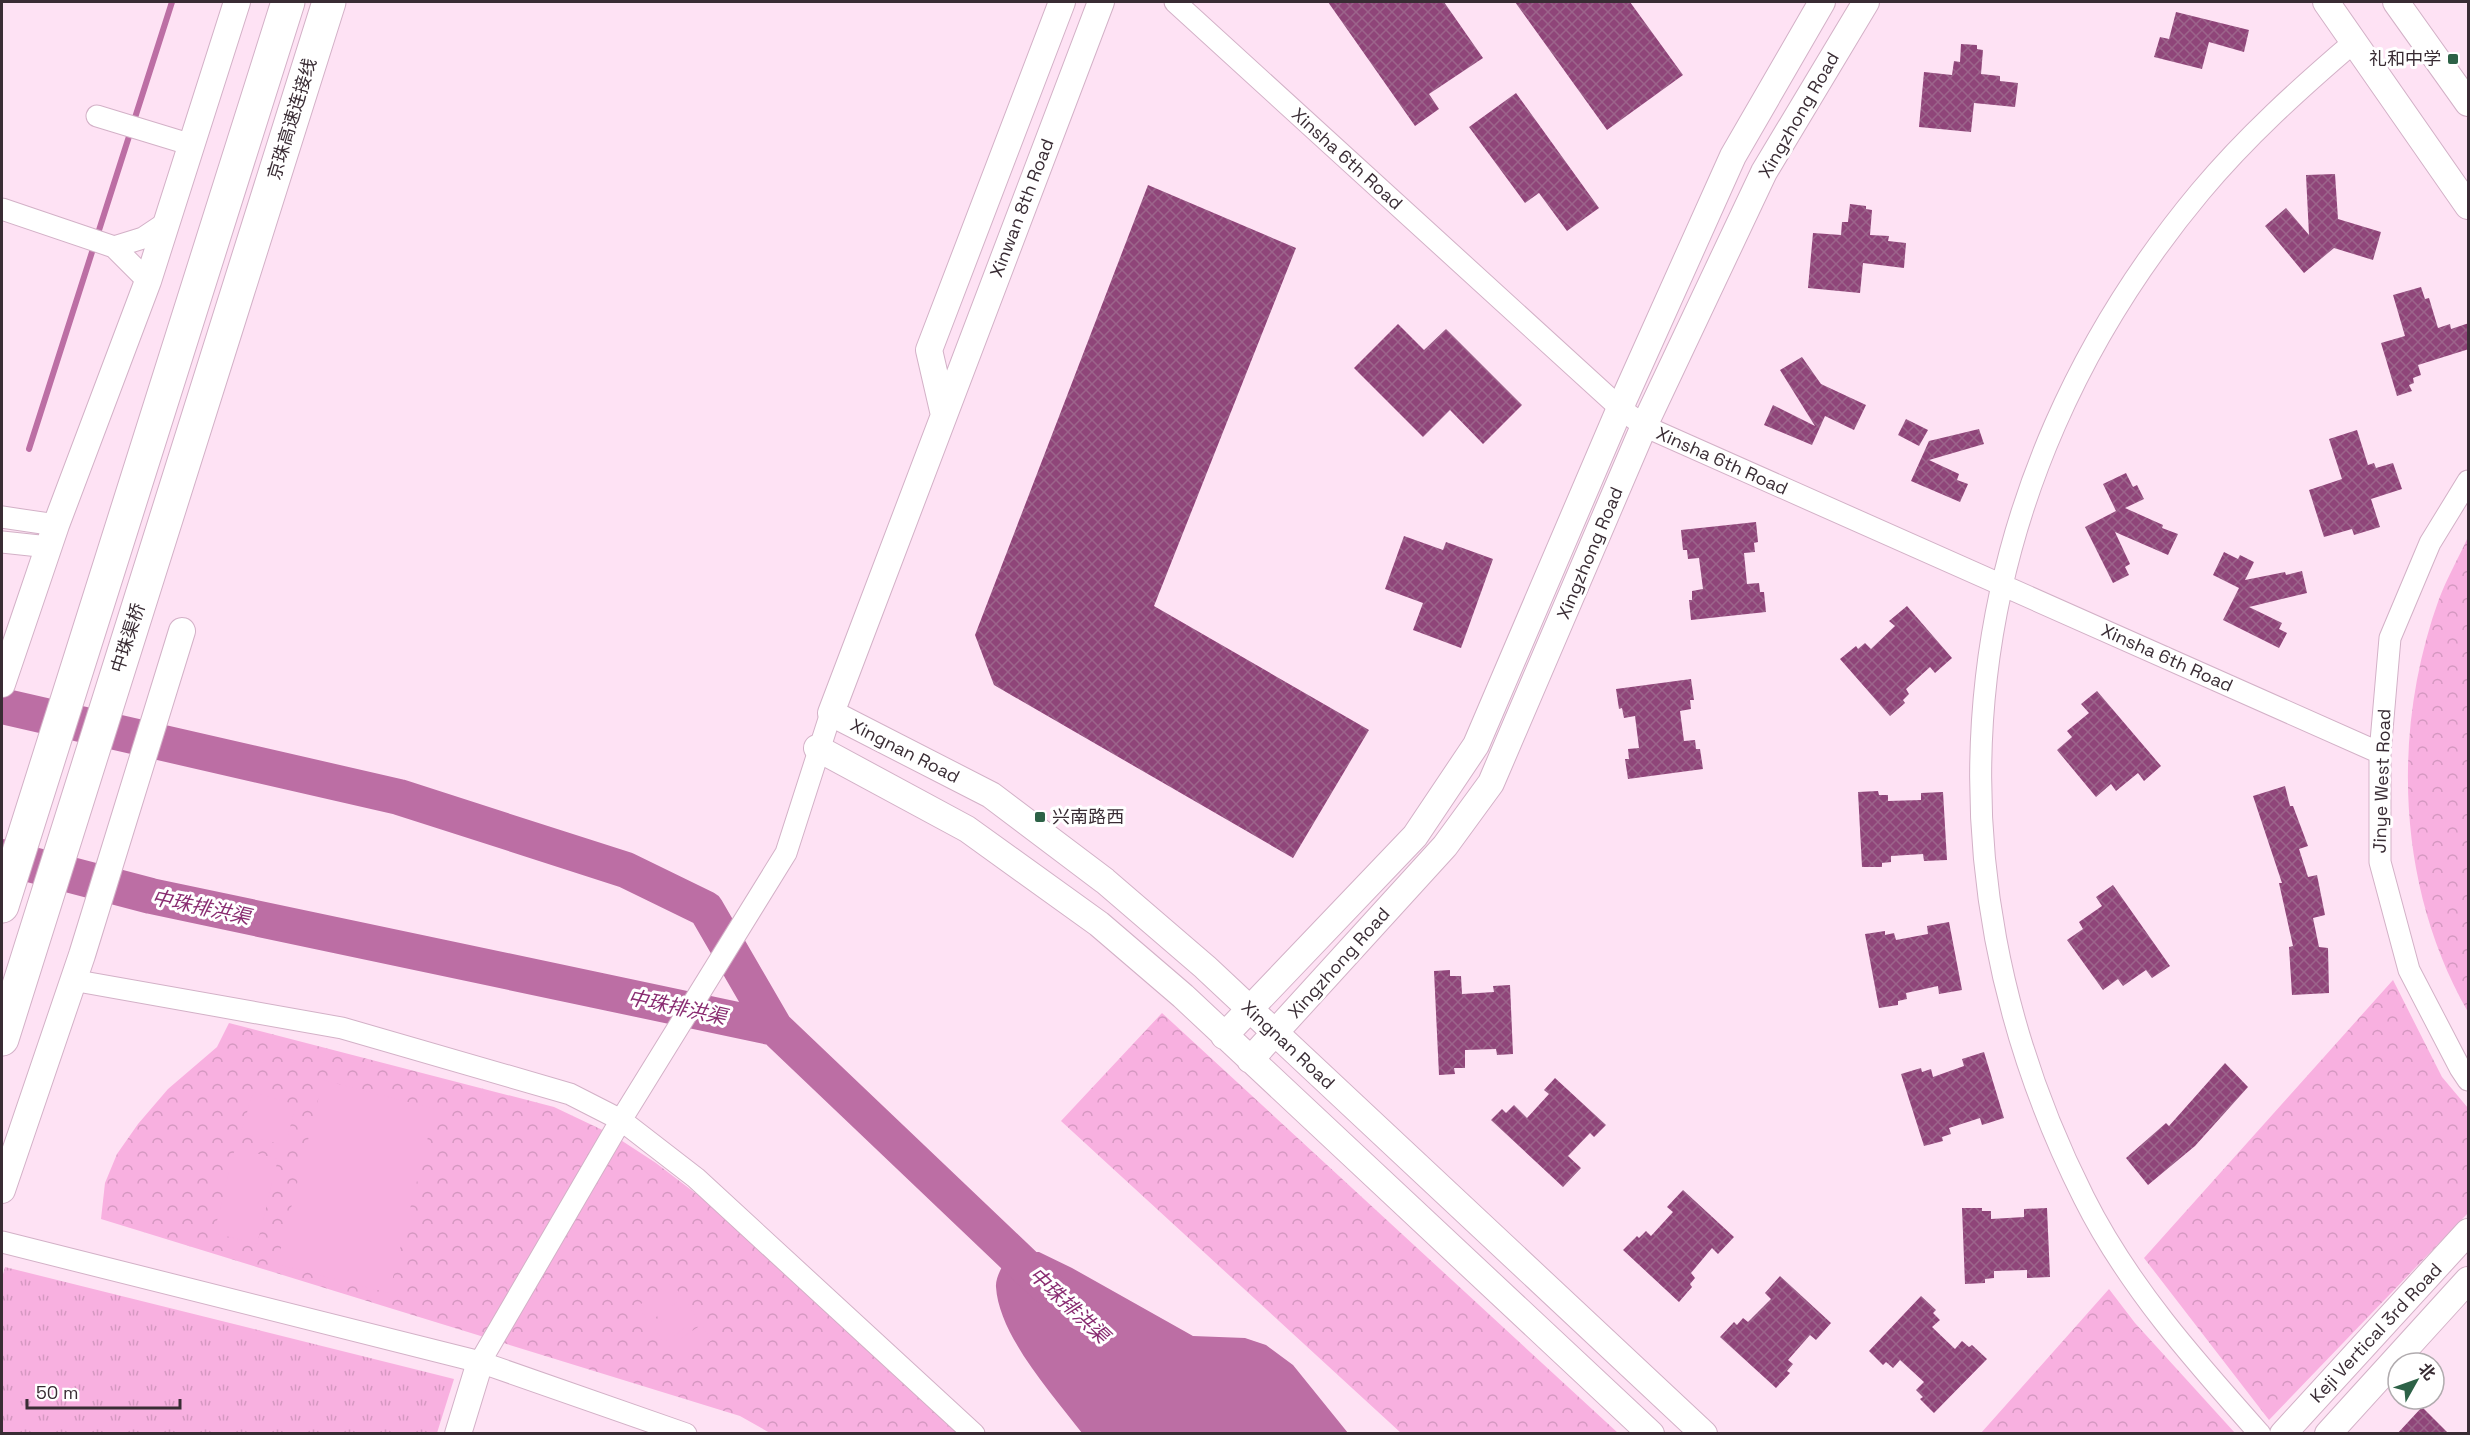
<svg xmlns="http://www.w3.org/2000/svg" width="2470" height="1435" font-family="'Space Grotesk','Noto Sans SC',sans-serif">
	<defs>
		<pattern id="grass-tufts" width="24" height="20" patternUnits="userSpaceOnUse" patternTransform="scale(1.5)"><rect width="24" height="20" fill="#f8b0e0"/><path d="M3 7l-1-3M5 7V3M7 7l1-3M15 17l-1-3M17 17v-4M19 17l1-3" fill="none" stroke="#d598c1"/></pattern>
		<pattern id="forest-crowns" width="20" height="18" patternUnits="userSpaceOnUse" patternTransform="scale(1.5)"><rect width="20" height="18" fill="#f8b0e0"/><path d="M2 6a3 3 0 1 1 6 0M12 15a3 3 0 1 1 6 0" fill="none" stroke="#d598c1"/></pattern>
		<pattern id="building-cross-hatch" width="8" height="8" patternUnits="userSpaceOnUse" patternTransform="scale(1.5)"><rect width="8" height="8" fill="#8f4579"/><path d="M0 0l8 8M0 8l8-8" fill="none" stroke="#9c648b"/></pattern>
	</defs>
	<rect width="100%" height="100%" fill="#fee2f4"/>
	<!-- grass -->
	<path fill="url(#grass-tufts)" d="M5,1267L454,1379L437,1433H2V1278Z"/>
	<!-- forest -->
	<path fill="url(#forest-crowns)" d="M2468,537V1012C2397,888 2391,732 2439,599C2447,578 2459,557 2468,537Z
		M2393,980L2442,1077L2468,1108V1213L2269,1420L2144,1258Z
		M1162,1013L1225,1071L1618,1433H1401L1061,1121Z
		M229,1023L554,1107L613,1135L656,1163L720,1212L960,1433H770L740,1416L101,1219L105,1183L117,1154L138,1124L168,1089L217,1047Z
		M2109,1289L2135,1323L2235,1433H1981Z"/>
	<!-- pitch -->
	<path fill="#f8b0e0" d="M323,1080L435,1109L389,1293L277,1264Z
		M253,1092L296,1105L285,1146L241,1133Z
		M235,1148L278,1159L257,1244L214,1233Z
		M672,1283L683,1298L649,1322L638,1306Z
		M687,1303L698,1319L664,1342L653,1327Z
		M701,1325L712,1340L678,1363L667,1348Z"/>
	<!-- water -->
	<path fill="#bc6ea4" d="M1009,1252H1039L1072,1268L1193,1336L1245,1338L1266,1345L1293,1365L1348,1433H1082C1053,1395 999,1336 996,1287C995,1277 1005,1262 1009,1252Z"/>
	<g fill="none" stroke-linecap="round" stroke-linejoin="round">
		<!-- stream -->
		<path stroke="#bc6ea4" stroke-width="6" d="M29,449L172,2"/>
		<!-- river -->
		<path stroke="#bc6ea4" stroke-width="36" d="M2,706L399,797L626,870L706,909L775,1028
			M2,857L151,896L775,1028L1046,1286"/>
	</g>
	<!-- building -->
	<path fill="url(#building-cross-hatch)" d="M1328,2H1444L1483,58L1429,94L1439,109L1415,126Z
		M1515,2H1630L1683,75L1607,130Z
		M2176,12L2249,30L2244,52L2209,42L2202,69L2154,57L2160,37L2169,39Z
		M1961,44L1977,45V49L1983,50L1981,74L2000,76V81L2018,83L2015,107L1974,103L1971,132L1919,127L1924,72L1952,75L1954,61L1960,62Z
		M1516,93L1599,208L1567,231L1539,193L1525,203L1469,127Z
		M2335,174L2338,219L2381,232L2373,260L2334,248L2304,273L2265,226L2286,208L2309,235L2306,175Z
		M1148,185L1296,248L1154,606L1369,730L1293,858L994,685L975,635Z
		M1850,204L1866,206V209L1872,210L1870,235L1889,236L1888,241L1906,243L1904,268L1863,263L1860,293L1808,288L1813,233L1841,235L1842,222H1848Z
		M2421,287L2425,299L2429,298L2438,328L2450,324L2451,329L2469,323V349L2418,365L2421,375L2413,378L2414,383L2409,385L2412,391L2397,396L2381,343L2405,336L2393,295Z
		M1398,324L1424,350L1446,329L1522,405L1483,444L1450,410L1423,437L1354,368Z
		M1802,357L1821,384L1866,405L1854,430L1825,416L1812,445L1764,425L1773,405L1815,426L1780,370Z
		M1906,419L1928,430L1919,446L1898,435Z
		M1979,429L1984,444L1929,460L1959,474L1957,480L1968,484L1960,502L1911,481L1929,441Z
		M2357,430L2368,465L2374,463L2376,468L2393,463L2402,489L2371,499L2380,527L2354,535L2352,529L2324,537L2309,490L2342,479L2329,439Z
		M2126,473L2133,487L2137,485L2144,499L2125,508L2163,525L2162,528L2178,534L2168,555L2115,532L2130,564L2125,567L2129,575L2113,583L2085,527L2116,511L2103,484Z
		M1756,522L1758,542L1754,543L1755,552L1744,553L1747,584L1759,583L1760,592H1764L1766,612L1691,620L1689,600H1692V591L1703,589L1699,558L1688,559L1687,550H1683L1681,530Z
		M1404,536L1443,550L1446,542L1493,559L1461,648L1413,630L1423,603L1385,589Z
		M2224,552L2238,559L2240,555L2254,562L2245,580L2285,572L2286,575L2302,571L2307,593L2249,607L2282,623L2279,629L2287,633L2279,648L2223,620L2239,588L2213,575Z
		M1907,606L1952,658L1935,673L1930,667L1906,689L1909,694L1903,700L1905,703L1890,716L1840,659L1856,646L1858,649L1865,643L1871,649L1895,626L1889,621Z
		M1691,679L1694,700H1690L1691,709L1680,711L1684,741L1695,740L1696,749H1700L1703,769L1628,779L1625,759H1629L1628,749L1639,748L1635,716L1624,718L1622,708L1619,709L1616,689Z
		M2097,691L2161,766L2144,781L2138,773L2116,791L2111,784L2096,797L2057,750L2072,737L2067,731L2089,713L2081,704Z
		M2285,786L2290,806H2293L2308,846L2299,849L2308,877L2317,875L2325,915L2313,918L2319,947L2328,948L2329,993L2292,995L2289,947L2293,946L2279,883H2282L2253,796Z
		M1878,791L1879,795H1888V801L1921,800V793L1943,792L1947,860L1924,861L1923,854L1891,856V862L1882,863V867H1862L1858,792Z
		M2113,885L2170,966L2152,978L2146,970L2123,986L2118,979L2103,990L2067,940L2083,929L2079,922L2102,906L2096,897Z
		M1949,922L1962,990L1939,994L1938,986L1906,993L1907,999L1898,1001V1005L1879,1008L1865,934L1885,931V935L1894,933L1896,940L1928,934L1927,926Z
		M1450,970V976H1461L1462,994L1494,992L1493,986L1510,985L1513,1054L1497,1055L1496,1049L1465,1050V1068H1454L1455,1074L1439,1075L1434,971Z
		M1984,1052L2004,1118L1982,1125L1980,1118L1949,1128L1951,1134L1942,1137L1943,1141L1924,1146L1901,1074L1921,1068L1922,1072L1931,1069L1933,1077L1964,1066L1962,1059Z
		M2225,1063L2248,1087L2195,1146L2148,1185L2126,1158L2166,1123L2169,1126Z
		M1555,1078L1606,1125L1594,1137L1590,1133L1568,1156L1581,1168L1563,1187L1491,1120L1502,1109L1506,1113L1514,1105L1527,1118L1549,1094L1544,1090Z
		M1683,1190L1734,1237L1718,1254L1712,1248L1691,1273L1695,1278L1690,1284L1692,1287L1679,1302L1623,1250L1637,1236L1639,1238L1646,1231L1651,1236L1673,1212L1667,1207Z
		M1962,1208H1982V1211H1991V1219L2024,1217V1209L2047,1208L2050,1277L2027,1278V1270L1994,1271V1278L1985,1279V1283L1965,1284Z
		M1780,1276L1831,1323L1816,1340L1810,1335L1788,1360L1793,1364L1787,1371L1790,1373L1776,1388L1720,1337L1734,1322L1737,1325L1743,1318L1748,1322L1771,1299L1765,1293Z
		M1921,1296L1936,1310L1933,1313L1940,1320L1932,1327L1955,1349L1962,1341L1969,1347L1972,1345L1987,1359L1934,1413L1920,1399L1923,1397L1916,1390L1924,1382L1900,1360L1893,1368L1886,1362L1883,1365L1869,1351Z
		M2422,1407L2449,1434H2397Z"/>
	<g fill="none" stroke-linecap="round" stroke-linejoin="round">
		<!-- minor casing -->
		<g stroke="#d3b1c7" stroke-width="23">
			<path id="minor" d="M1175,2L1620,408L1644,426L2380,753
				M97,116L192,145
				M2,209L114,247L148,281
				M114,247L143,238L167,222
				M2468,481L2430,543L2390,638L2380,753V862L2409,970L2460,1068L2468,1080
				M2,517L56,525
				M2,542L49,547
				M72,980L342,1028L570,1094L621,1120L696,1178L974,1434
				M2,1242L480,1362L686,1434
				M480,1362L621,1120L786,853L831,713
				M2260,1434C2195,1361 2128,1286 2084,1198C1913,858 1956,485 2200,192C2246,137 2299,89 2354,42"/>
		</g>
		<!-- tertiary casing -->
		<g stroke="#d3b1c7" stroke-width="28">
			<path id="tertiary" d="M1101,2L831,713L991,795L1105,881L1205,967L1704,1434
				M2326,2L2468,206
				M2396,2L2468,103
				M944,415L929,350L1062,2
				M2,684L56,525L148,281L237,2
				M817,748L967,829L1099,924L1183,996L1651,1434
				M1224,1036L1415,836L1476,745L1620,408L1733,156L1822,2
				M1250,1060L1445,846L1491,783L1644,426L1764,172L1866,2
				M2,1190L82,955L182,631
				M458,1434L480,1362
				M2283,1434L2468,1232
				M2328,1434L2468,1280"/>
		</g>
		<!-- trunk casing -->
		<g stroke="#d3b1c7" stroke-width="35">
			<path id="trunk" d="M2,906L288,2
				M2,1039L329,2"/>
		</g>
		<!-- minor -->
		<use href="#minor" stroke="#fff" stroke-width="21"/>
		<!-- tertiary -->
		<use href="#tertiary" stroke="#fff" stroke-width="26"/>
		<!-- trunk -->
		<use href="#trunk" stroke="#fff" stroke-width="33"/>
	</g>
	<!-- markers -->
	<g fill="#2d6247" stroke="#fff" stroke-width="2">
		<rect x="2447" y="53" width="12" height="12" rx="3"/>
		<rect x="1034" y="811" width="12" height="12" rx="3"/>
	</g>
	<g text-anchor="middle" stroke-width="6" stroke-linejoin="round" paint-order="stroke">
		<!-- poi labels -->
		<g font-size="18" fill="#392c34" stroke="#fff" text-anchor="end">
			<text x="2441" y="65">礼和中学</text>
			<text x="1052" y="823" text-anchor="start">兴南路西</text>
		</g>
		<!-- street labels -->
		<g font-size="18" fill="#392c34" stroke="#fff">
			<text transform="translate(1799 115) rotate(-60)" y="6">Xingzhong Road</text>
			<text transform="translate(292 119) rotate(-73)" y="6">京珠高速连接线</text>
			<text transform="translate(1347 159) rotate(42)" y="6">Xinsha 6th Road</text>
			<text transform="translate(1022 208) rotate(-69)" y="6">Xinwan 8th Road</text>
			<text transform="translate(1722 461) rotate(24)" y="6">Xinsha 6th Road</text>
			<text transform="translate(1590 553) rotate(-67)" y="6">Xingzhong Road</text>
			<text transform="translate(128 638) rotate(-72)" y="6">中珠渠桥</text>
			<text transform="translate(2167 658) rotate(24)" y="6">Xinsha 6th Road</text>
			<text transform="translate(905 751) rotate(27)" y="6">Xingnan Road</text>
			<text transform="translate(2382 781) rotate(-88)" y="6">Jinye West Road</text>
			<text transform="translate(1339 963) rotate(-48)" y="6">Xingzhong Road</text>
			<text transform="translate(1288 1045) rotate(43)" y="6">Xingnan Road</text>
			<text transform="translate(2376 1333) rotate(-47)" y="6">Keji Vertical 3rd Road</text>
		</g>
		<!-- water labels -->
		<g font-size="20" font-style="italic" fill="#892c71" stroke="#fff">
			<text transform="translate(201 907) rotate(12)" y="7">中珠排洪渠</text>
			<text transform="translate(677 1007) rotate(12)" y="7">中珠排洪渠</text>
			<text transform="translate(1069 1305) rotate(43)" y="7">中珠排洪渠</text>
		</g>
	</g>
	<!-- border -->
	<rect width="2470" height="1435" fill="none" stroke="#392c34" stroke-width="6"/>
	<!-- north arrow -->
	<g transform="translate(2416 1381) rotate(50)"><circle r="28" fill="#ffffff" stroke="#b0abae" stroke-width="1.5"/>
	<path d="M0-4.5L10 22L0 15L-10 22Z" fill="#2d6247"/>
	<text y="-9" font-size="16" font-weight="bold" text-anchor="middle" fill="#392c34">北</text>
	</g>
	<!-- scale -->
	<path d="M27 1399v9h153v-9" fill="none" stroke="#392c34" stroke-width="3"/>
	<text x="36" y="1399" font-size="18" fill="#392c34" stroke="#ffffff" stroke-width="4.5" paint-order="stroke">50 m</text>
</svg>
